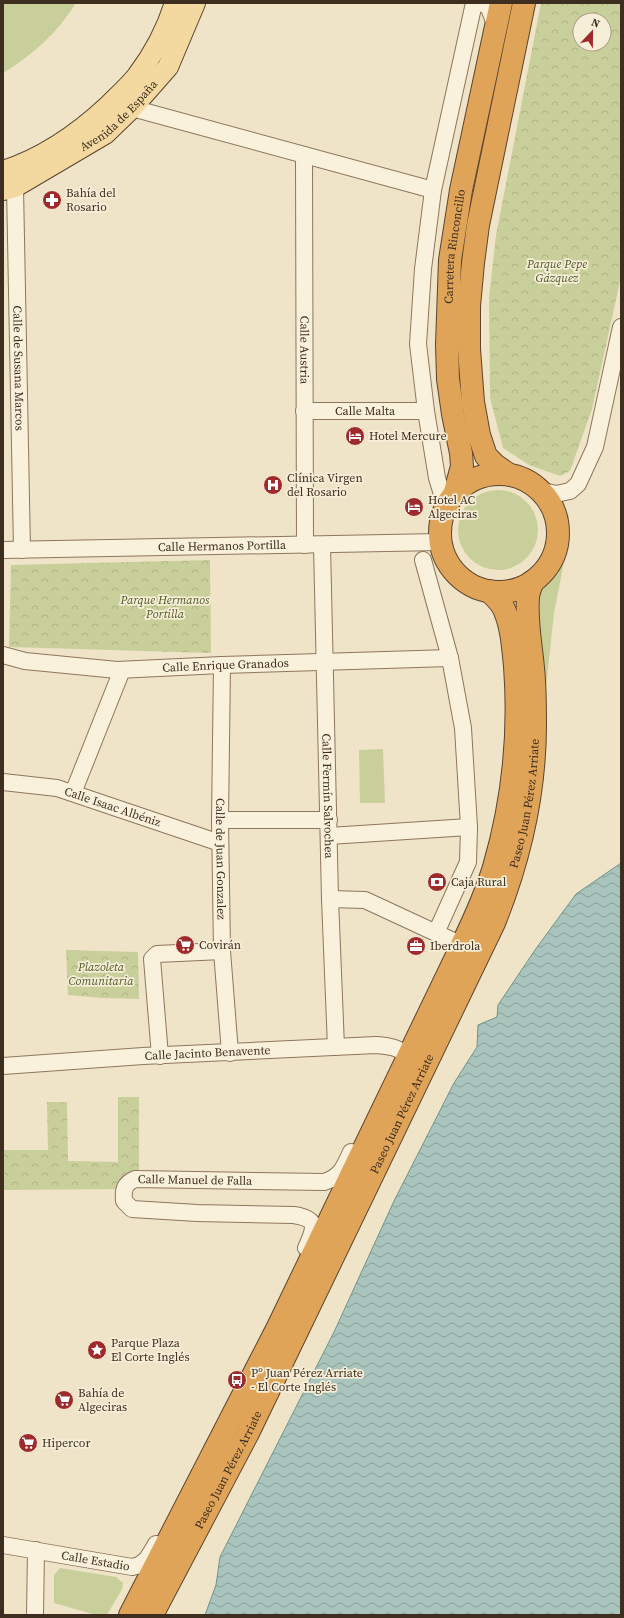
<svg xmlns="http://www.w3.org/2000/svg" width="624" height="1618" font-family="'Source Serif 4',serif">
	<defs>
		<pattern id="park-crowns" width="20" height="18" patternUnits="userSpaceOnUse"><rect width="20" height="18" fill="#c9cf9b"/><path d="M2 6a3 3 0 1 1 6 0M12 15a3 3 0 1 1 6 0" fill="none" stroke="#aeb285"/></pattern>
		<pattern id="water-waves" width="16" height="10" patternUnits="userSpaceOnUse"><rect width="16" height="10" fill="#a9c4bc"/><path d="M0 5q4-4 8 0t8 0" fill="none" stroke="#8ba098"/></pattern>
	</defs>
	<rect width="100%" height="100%" fill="#f0e4c8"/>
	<!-- green -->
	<path fill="#c9cf9b" d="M3,3H76C58,32 33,55 3,73Z
		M458 530a40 40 0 1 1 80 0a40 40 0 1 1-80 0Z
		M569,511L565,557L554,613L544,706L536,594C543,582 555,573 560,561C567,545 565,528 569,511Z
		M383,749L385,803H360L359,750Z
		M60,1568L116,1577L123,1583L122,1589L107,1615H96L54,1603V1575Z"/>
	<!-- park -->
	<path fill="url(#park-crowns)" fill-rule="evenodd" d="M541,3H621V277L592,409L570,471L560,476L529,465L503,448L490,398L489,298L496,235ZM580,20H604V44H580Z
		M210,560L211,653L9,647L11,565Z
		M66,950L138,952L139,999L103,998L68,995Z
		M118,1097H139V1172L124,1189L3,1190V1150H48L47,1102H67L68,1161L118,1162Z"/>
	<!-- water -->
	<path fill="url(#water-waves)" stroke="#6f938a" d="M621,863V1615H205L216,1585L220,1557L334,1332L394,1201L454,1083L477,1047L478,1025L497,1017L498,1005L535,950L576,894Z"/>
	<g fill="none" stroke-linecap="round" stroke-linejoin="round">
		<!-- minor casing -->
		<g stroke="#8d765c" stroke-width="18">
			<g id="minor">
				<path d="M483,3L489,8L496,27"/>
				<path d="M132,108L433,190"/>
				<path id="s1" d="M304,155L305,545"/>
				<path id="s2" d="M11,177L15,187L22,550"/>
				<path id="s3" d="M304,411H426"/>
				<path d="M539,490L556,494L570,491L578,484L595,447L621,327"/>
				<path d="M448,501L441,491L437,478L426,411L418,344L423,269L433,190L474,3"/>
				<path id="s4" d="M322,545L330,899L336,1047"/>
				<path id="s5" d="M3,550L440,542"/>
				<path d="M423,560L450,658L463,728L469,827L468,862L436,933"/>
				<path id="s6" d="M3,655L25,661L117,670L222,665L450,658"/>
				<path id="s7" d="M222,665L220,820L222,951L230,1053"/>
				<path id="s8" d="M3,782L57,788L220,843"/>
				<path d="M73,793L122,670"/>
				<path d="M220,820H329"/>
				<path d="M329,836L469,827"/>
				<path d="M330,899L365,900L462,945"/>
				<path d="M160,1056L152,959L157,954L222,951"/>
				<path id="s9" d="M3,1066L143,1056L376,1045C389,1046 400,1047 409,1058"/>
				<path id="s10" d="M306,1248C315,1228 319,1219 294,1215L197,1213L132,1209L124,1201C123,1190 124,1184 135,1179L324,1182C341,1177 344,1167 351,1152"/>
				<path id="s11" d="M3,1545L132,1567C146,1565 150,1554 156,1544"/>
				<path d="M35,1615L36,1550"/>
			</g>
		</g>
		<!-- major casing -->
		<g stroke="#5b4430" stroke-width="22">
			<g id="major">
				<path d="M3,171C44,158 78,134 109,105C118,96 129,86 137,76C153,55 167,28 175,3"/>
				<path id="s12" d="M3,190L15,187L105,134L132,108L168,67L195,3"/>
			</g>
		</g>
		<!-- highway casing -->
		<g stroke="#5b4430" stroke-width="24">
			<g id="highway">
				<circle cx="499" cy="533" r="59"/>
				<path d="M508,474L495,465L486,456L479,435L473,402L469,349V306L473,263L478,225L524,3"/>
				<path id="s13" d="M455,492L462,466L461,453L453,414L448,379L447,344L450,260L461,190L501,3"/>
				<path d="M130,1615L278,1327L462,945C474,920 486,894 494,867C513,802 520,733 515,666C513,647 512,627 504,609C501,602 494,596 489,591"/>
				<path id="s14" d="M152,1615L248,1433L494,923C519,861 535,792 535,725C535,706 535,687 533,668C531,645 526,621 528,598C528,592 531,586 533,581"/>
			</g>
		</g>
		<!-- minor -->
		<use href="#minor" stroke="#faf1dc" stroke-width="16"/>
		<!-- major -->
		<use href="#major" stroke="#f3d9a0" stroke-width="20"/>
		<!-- highway -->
		<use href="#highway" stroke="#e0a458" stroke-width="22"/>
	</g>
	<!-- icons -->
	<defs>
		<g id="pharmacy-disc" transform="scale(1)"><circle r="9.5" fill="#9e2a2b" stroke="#f7eed8"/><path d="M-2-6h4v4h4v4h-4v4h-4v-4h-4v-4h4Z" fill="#fff"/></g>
		<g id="hotel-disc" transform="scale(1)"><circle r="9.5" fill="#9e2a2b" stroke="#f7eed8"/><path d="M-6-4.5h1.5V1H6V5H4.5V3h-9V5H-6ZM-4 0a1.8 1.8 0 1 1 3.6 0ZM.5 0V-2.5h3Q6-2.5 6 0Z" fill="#fff"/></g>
		<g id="hospital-disc" transform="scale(1)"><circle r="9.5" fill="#9e2a2b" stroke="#f7eed8"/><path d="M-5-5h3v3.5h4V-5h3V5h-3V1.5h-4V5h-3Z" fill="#fff"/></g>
		<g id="bank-disc" transform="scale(1)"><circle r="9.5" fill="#9e2a2b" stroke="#f7eed8"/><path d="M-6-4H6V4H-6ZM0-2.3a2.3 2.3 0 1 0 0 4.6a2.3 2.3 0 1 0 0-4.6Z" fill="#fff"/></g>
		<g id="supermarket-disc" transform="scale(1)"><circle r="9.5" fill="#9e2a2b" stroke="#f7eed8"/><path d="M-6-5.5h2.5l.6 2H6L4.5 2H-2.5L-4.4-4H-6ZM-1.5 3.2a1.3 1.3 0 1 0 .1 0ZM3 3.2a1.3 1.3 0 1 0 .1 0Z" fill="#fff"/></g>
		<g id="office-disc" transform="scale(1)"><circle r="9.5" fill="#9e2a2b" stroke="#f7eed8"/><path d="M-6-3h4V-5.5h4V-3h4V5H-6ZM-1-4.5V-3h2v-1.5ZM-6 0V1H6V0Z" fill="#fff"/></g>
		<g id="sight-disc" transform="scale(1)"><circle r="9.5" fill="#9e2a2b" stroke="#f7eed8"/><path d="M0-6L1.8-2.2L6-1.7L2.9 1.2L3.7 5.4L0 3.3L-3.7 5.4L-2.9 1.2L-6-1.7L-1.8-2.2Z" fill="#fff"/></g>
		<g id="bus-disc" transform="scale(1)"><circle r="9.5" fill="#9e2a2b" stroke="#f7eed8"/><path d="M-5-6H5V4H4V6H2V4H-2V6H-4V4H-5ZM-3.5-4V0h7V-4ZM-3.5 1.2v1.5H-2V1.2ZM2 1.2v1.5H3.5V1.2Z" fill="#fff"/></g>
	</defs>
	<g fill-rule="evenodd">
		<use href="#pharmacy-disc" x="52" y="200"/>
		<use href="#hotel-disc" x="355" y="436"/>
		<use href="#hospital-disc" x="273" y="485"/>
		<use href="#hotel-disc" x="414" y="507"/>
		<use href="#bank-disc" x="437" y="882"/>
		<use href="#supermarket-disc" x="185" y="945"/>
		<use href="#office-disc" x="416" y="946"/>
		<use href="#sight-disc" x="97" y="1350"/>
		<use href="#bus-disc" x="237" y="1380"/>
		<use href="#supermarket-disc" x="64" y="1400"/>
		<use href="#supermarket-disc" x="28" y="1443"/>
	</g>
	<g text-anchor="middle" stroke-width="3.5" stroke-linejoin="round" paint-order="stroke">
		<!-- street labels -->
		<g font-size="12" fill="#3d2e20" stroke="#f7eed8">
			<text dy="4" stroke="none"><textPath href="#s12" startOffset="139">Avenida de España</textPath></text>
			<text dy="4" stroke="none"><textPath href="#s13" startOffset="248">Carretera Rinconcillo</textPath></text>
			<text dy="4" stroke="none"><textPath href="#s1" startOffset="195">Calle Austria</textPath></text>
			<text dy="4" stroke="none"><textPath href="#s2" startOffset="192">Calle de Susana Marcos</textPath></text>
			<text dy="4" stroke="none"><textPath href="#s3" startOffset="61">Calle Malta</textPath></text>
			<text dy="4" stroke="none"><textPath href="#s5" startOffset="219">Calle Hermanos Portilla</textPath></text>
			<text dy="4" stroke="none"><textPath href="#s6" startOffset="224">Calle Enrique Granados</textPath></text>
			<text dy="4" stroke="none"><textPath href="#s4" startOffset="251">Calle Fermín Salvochea</textPath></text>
			<text dy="4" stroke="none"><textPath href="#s14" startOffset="896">Paseo Juan Pérez Arriate</textPath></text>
			<text dy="4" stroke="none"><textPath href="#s8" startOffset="113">Calle Isaac Albéniz</textPath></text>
			<text dy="4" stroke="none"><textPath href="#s7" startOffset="194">Calle de Juan Gonzalez</textPath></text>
			<text dy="4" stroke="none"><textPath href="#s9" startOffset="205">Calle Jacinto Benavente</textPath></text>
			<text dy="4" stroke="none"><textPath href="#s14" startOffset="560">Paseo Juan Pérez Arriate</textPath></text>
			<text dy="4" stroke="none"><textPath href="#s10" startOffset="307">Calle Manuel de Falla</textPath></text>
			<text dy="4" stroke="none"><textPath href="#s14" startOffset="164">Paseo Juan Pérez Arriate</textPath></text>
			<text dy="4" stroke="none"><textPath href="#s11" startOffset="94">Calle Estadio</textPath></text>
		</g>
		<!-- poi labels -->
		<g font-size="12" fill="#3d2e20" stroke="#f7eed8" text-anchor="start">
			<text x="66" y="197">Bahía del<tspan x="66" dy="14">Rosario</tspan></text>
			<text x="369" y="440">Hotel Mercure</text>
			<text x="287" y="482">Clínica Virgen<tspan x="287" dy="14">del Rosario</tspan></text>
			<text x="428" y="504">Hotel AC<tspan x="428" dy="14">Algeciras</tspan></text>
			<text x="451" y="886">Caja Rural</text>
			<text x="199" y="949">Covirán</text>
			<text x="430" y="950">Iberdrola</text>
			<text x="111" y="1347">Parque Plaza<tspan x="111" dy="14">El Corte Inglés</tspan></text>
			<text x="251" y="1377">Pº Juan Pérez Arriate<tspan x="251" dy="14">- El Corte Inglés</tspan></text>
			<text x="78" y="1397">Bahía de<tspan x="78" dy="14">Algeciras</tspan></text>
			<text x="42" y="1447">Hipercor</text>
		</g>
		<!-- park labels -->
		<g font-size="12" font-style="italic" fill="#4d5a26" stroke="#f7eed8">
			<text x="557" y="268">Parque Pepe<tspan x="557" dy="14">Gázquez</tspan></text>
			<text x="165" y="604">Parque Hermanos<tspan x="165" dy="14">Portilla</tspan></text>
			<text x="101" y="971">Plazoleta<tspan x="101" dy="14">Comunitaria</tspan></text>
		</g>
	</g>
	<!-- border -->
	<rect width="624" height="1618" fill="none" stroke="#3d2e20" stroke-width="8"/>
	<!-- north arrow -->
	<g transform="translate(592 32) rotate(22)"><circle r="19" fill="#f7eed8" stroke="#ada18e"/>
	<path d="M0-3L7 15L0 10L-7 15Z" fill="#9e2a2b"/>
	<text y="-6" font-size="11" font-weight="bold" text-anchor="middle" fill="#3d2e20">N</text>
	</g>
</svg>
